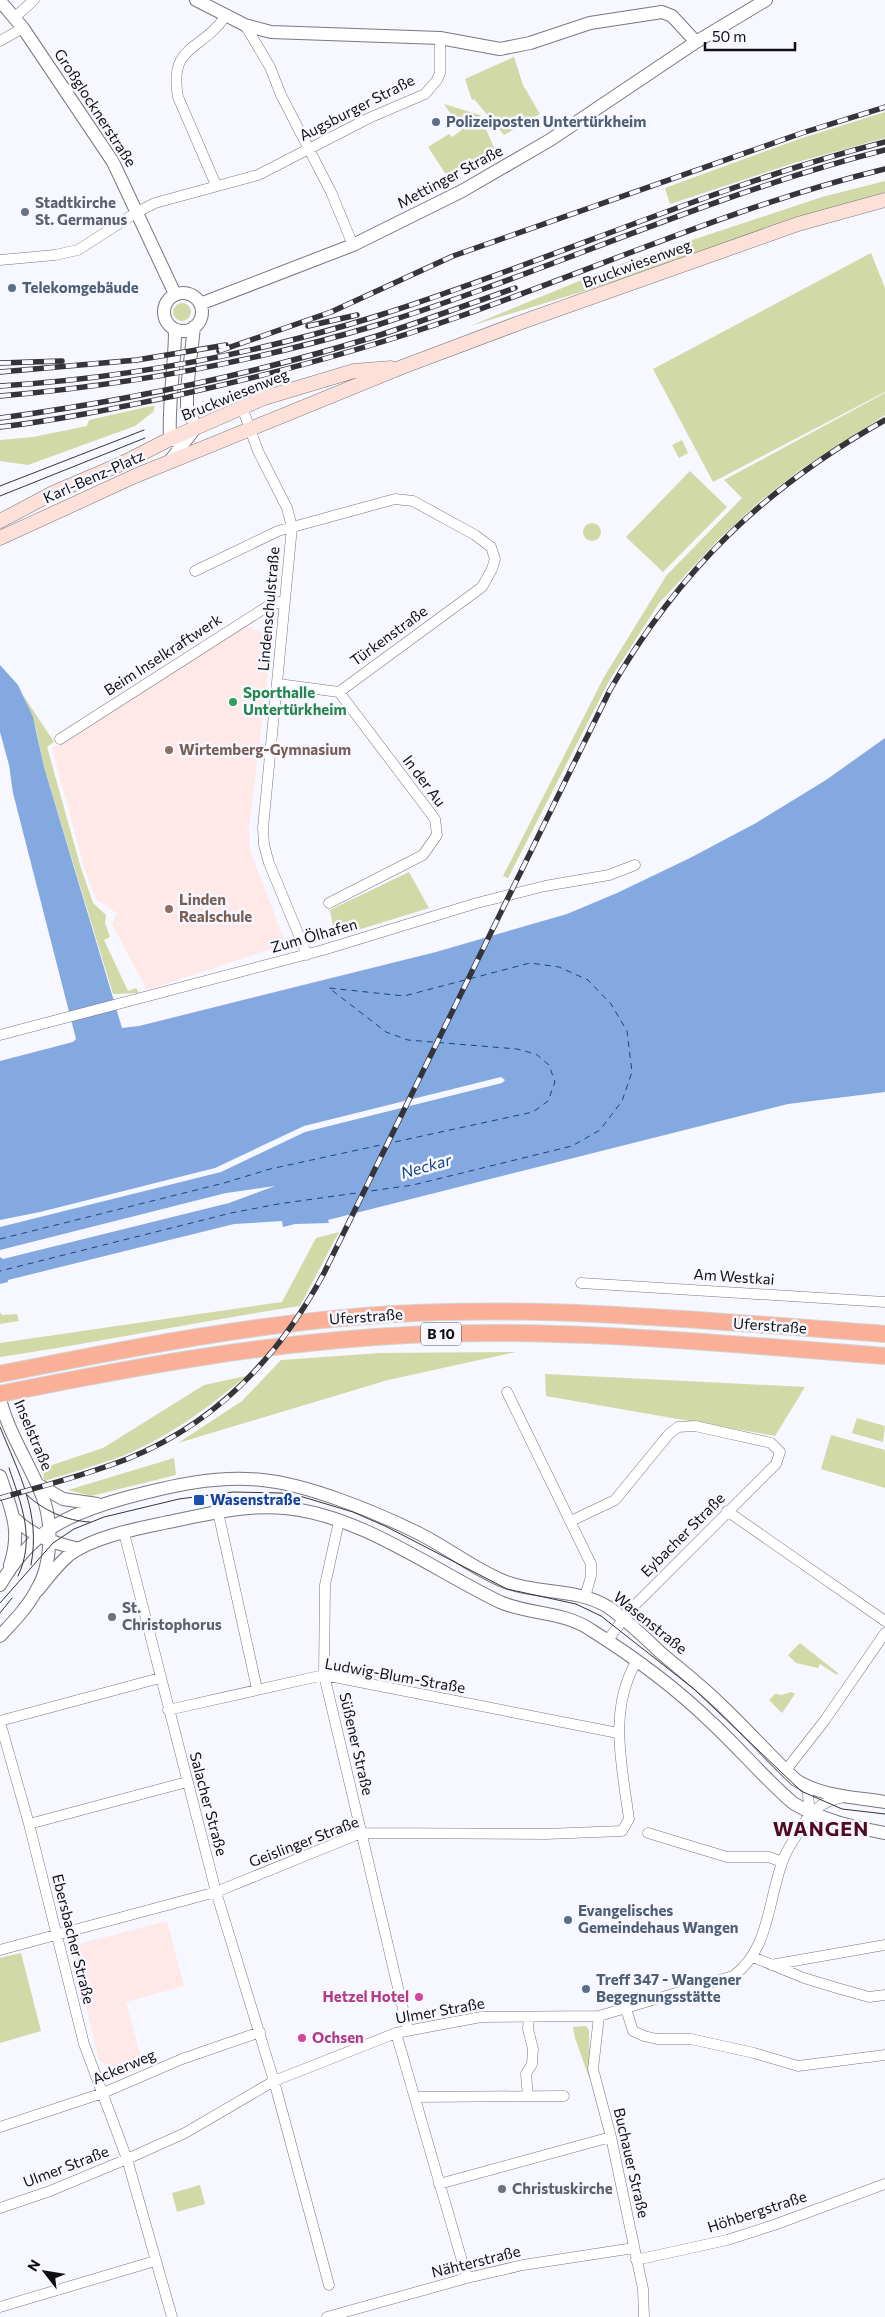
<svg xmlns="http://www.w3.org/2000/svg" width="885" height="2317" font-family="Commissioner,sans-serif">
	<rect width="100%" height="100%" fill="#f6f7ff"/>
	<!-- education -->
	<path fill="#fee8e8" d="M246,625L272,638L249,827L250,851L286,944L147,990L112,924L117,913L96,899L85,870L52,748Z
		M167,1921L184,1986L126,2002L142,2062L125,2069L112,2068L99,2060L71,1946Z"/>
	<!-- green -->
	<path fill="#d1d9a6" d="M514,57L523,85L540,114L504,135L474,99L472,100L465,79Z
		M444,104L480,115L495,150L447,176L428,147L449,134L452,137L462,130Z
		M885,112V138L794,163L670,204L665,188L799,139Z
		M885,181V193L773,226L627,278L470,326L623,263L822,197Z
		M871,253L885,288V392L713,482L653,369Z
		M173 312a9 9 0 1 1 18 0a9 9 0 1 1-18 0Z
		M885,393V415L800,470L759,502L718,540L659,603L609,681L508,878L503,876L604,677L666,576L742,498L724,480Z
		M151,406H155L153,412L135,426L28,465L0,461V440L33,437L87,426L89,420Z
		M682,440L688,453L679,458L672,445Z
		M690,471L727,507L663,572L626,537Z
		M583 532a9 9 0 1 1 18 0a9 9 0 1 1-18 0Z
		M23,695L54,742L47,747L80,865L93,903L106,915L105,923L110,937L104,940L128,991L136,988L139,993L113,994L44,767L36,728Z
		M409,872L429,908L335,937L330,910Z
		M339,1232L300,1306C200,1321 101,1342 0,1357V1343L282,1302L316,1238Z
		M0,1312L2,1315L17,1314L19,1321L0,1324Z
		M516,1352L388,1380L178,1443L242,1401L281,1360L381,1353Z
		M545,1374L805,1387L775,1436L546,1396Z
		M246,1376C207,1409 162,1442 114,1459C91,1467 67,1474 44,1481L43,1468L103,1448L204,1385Z
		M857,1418L885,1426L883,1442L852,1433Z
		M831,1435L885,1450V1488L821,1469Z
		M174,1458L176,1475L91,1496L68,1490Z
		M800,1643L838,1673L837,1675L820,1664L818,1668L796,1663L788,1655Z
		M791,1692L795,1694L782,1713L769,1700L775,1694L782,1695Z
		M21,1953L41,2031L0,2043V1958Z
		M586,2026L589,2030L590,2080L575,2038L573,2027Z
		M200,2185L205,2204L177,2212L172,2193Z"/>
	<!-- water -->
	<path fill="#83a9e0" d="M0,665L18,685L33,717L44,767L122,1028L139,1026L436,952L567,914L617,893L690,858L756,823L826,780L885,738V1092L788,1104L328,1220L329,1223L295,1224L283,1227L282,1221L234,1224L8,1280V1282L0,1284V1257L3,1259L229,1203L275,1186L226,1193L0,1250V1252V1227L221,1172L305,1132L502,1083L505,1080L501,1077L304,1126L215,1168L40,1212L0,1220V1061L73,1042L76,1039L13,793L9,765L0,732Z"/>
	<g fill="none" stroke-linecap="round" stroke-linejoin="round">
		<!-- ferry -->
		<path stroke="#144384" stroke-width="1" stroke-dasharray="6 5" stroke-linecap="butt" d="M0,1239L224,1183L270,1169L533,1112L548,1101L555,1082L549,1065L536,1054L517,1049L408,1040L386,1032L329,988L404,996L530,963L559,967L588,980L611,1004L627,1031L632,1072L622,1101L600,1130L572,1146L413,1185L278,1204L231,1213L0,1271"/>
		<!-- minor casing -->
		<g stroke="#78787f" stroke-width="11">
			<path id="minor" d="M15,17L34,0
				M245,25L270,67L281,95L331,192L353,245
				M0,41L23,28
				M216,185L178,97C168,43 204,51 226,15
				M0,260L55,255L78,250L137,212L155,203L258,175L369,118L425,94L437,80L440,73V38
				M242,407L258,451L287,508L292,527L263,828L264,845L269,863L307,955
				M195,571L278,531L395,499L413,501L475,535L491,547L495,559L492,569L482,587L339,692L278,684
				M60,739L268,606L285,600
				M329,903L423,855L437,835L435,819L339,692
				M0,1035L323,950L477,903L545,886L609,875L635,865
				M581,1283L885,1302
				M507,1392L591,1564V1576L585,1597
				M727,1511L885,1621
				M218,1512L257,1689
				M339,1521L325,1585L324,1675L408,2030
				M571,1521L615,1500L669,1434L678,1427L695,1426L771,1443L780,1452L776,1464L629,1611L608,1640
				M124,1533L216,1892L274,2081L329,2285
				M168,1710L324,1675L618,1733
				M0,1721L160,1678
				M0,1722L29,1824L84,2044L127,2159L172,2317
				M786,1770L825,1720L885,1633
				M807,1787L810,1813
				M29,1824L187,1782
				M648,1833L727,1857H769L782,1862
				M0,1950L216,1892L361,1833L546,1834L622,1831L629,1819C622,1766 608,1711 636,1662
				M753,1957L804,1978L837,1988L869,1997L885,1995
				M771,1965L885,1945
				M626,2009L633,2031L644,2036L657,2039H691L754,2053L798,2066L885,2055
				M599,2016L593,2069L611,2137L643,2289L644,2317
				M396,2033L467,2278
				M528,2096L526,2074L532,2064L533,2049L528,2029L529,2017
				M415,2097L564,2096
				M0,2127L103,2093L182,2059L260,2032
				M439,2184L611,2137
				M0,2208L50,2191L127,2159L185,2133L274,2081L396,2033L481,2017L599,2016L733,1976C769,1951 768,1901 782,1863C785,1853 792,1842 798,1833C809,1813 820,1801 844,1797
				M636,2260L727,2240L774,2225L885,2184
				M0,2307L155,2261
				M327,2317L467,2278L523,2265L634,2248"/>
		</g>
		<!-- tertiary casing -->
		<g stroke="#78787f" stroke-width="14">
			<path id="tertiary" d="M196,0L245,25L271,32L440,38L500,49L530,43L590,23L662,12L672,16L696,42
				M0,1L23,28L113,162L175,294
				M164 312a19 19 0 1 1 38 0a19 19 0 1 1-38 0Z
				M200,304L353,245L462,191L550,140L696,42L766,0
				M175,330C175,366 168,403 170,439L178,442
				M170,461L196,427L187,407V389L194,327
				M0,1399C9,1435 30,1464 43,1498C53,1525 52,1566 36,1591C27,1608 13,1622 0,1636
				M0,1476C11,1509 22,1530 10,1565
				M37,1484L63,1499L97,1504
				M15,1519C34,1537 54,1543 79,1549
				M0,1585C31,1531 67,1514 125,1498C170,1486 216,1475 262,1480C307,1484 375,1512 416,1532C445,1546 471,1567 501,1580C535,1595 576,1587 608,1607C627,1620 644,1637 661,1653C680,1669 699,1684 717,1701C745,1727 769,1755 796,1780C822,1797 856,1797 885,1802
				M37,1591C47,1579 57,1565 69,1555C93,1537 135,1529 164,1523C204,1515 244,1504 285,1508C361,1515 433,1570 500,1602C530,1615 563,1611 591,1630C634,1657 676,1688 712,1723C740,1749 764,1778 793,1803C821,1820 853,1827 885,1833"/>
		</g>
		<!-- secondary casing -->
		<g stroke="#78787f" stroke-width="15">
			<path id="secondary" d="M0,521L53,493L121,464L170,439L264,398L354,371L391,368
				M0,538L135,476L402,367L519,323L798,224L885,200"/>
		</g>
		<!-- trunk casing -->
		<g stroke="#d4d4d5" stroke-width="18">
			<path id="trunk" d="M0,1374C130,1348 261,1322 393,1314C557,1305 722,1322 885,1334
				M0,1394C134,1367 270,1342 407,1335C566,1327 726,1344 885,1356"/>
		</g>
		<!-- minor -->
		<use href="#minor" stroke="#fff" stroke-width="10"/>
		<!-- tertiary -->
		<use href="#tertiary" stroke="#fff" stroke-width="12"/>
		<!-- secondary -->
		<use href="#secondary" stroke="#fde1d8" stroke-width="14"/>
		<!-- trunk -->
		<use href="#trunk" stroke="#fab096" stroke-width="16"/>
		<!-- tram -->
		<path stroke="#353539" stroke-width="1" d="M0,486L144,430
			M0,496L145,438
			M0,1427C19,1474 41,1513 31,1565
			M9,1468C21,1504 36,1538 18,1576
			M27,1495C43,1510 66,1521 90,1522
			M0,1603L53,1543L74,1529L104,1517L179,1499L233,1492L281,1493L303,1497L353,1512L385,1526L507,1589L576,1604L601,1616L694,1689L801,1791L842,1809L885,1814
			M0,1613L12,1598"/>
		<!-- rail casing -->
		<g stroke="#353539" stroke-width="5.5">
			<path id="rail" d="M308,326L357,315
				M219,351L331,312L453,256L802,133L885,107
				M0,363L62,361
				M0,372L137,360L226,345
				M0,386C128,378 255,354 377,316C548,262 711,186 885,142
				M0,396C129,385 254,362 377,325C548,272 711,194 885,150
				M0,418C126,401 258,373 380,335C425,320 470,304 515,288
				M0,427C59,420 116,408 174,396C269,375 363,350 455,318C598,268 737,205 885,169
				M0,1498C43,1486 86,1475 127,1459C217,1423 279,1357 324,1273L610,690C679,570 764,488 885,420"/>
		</g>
		<!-- rail -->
		<use href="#rail" stroke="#f6f7ff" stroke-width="4" stroke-dasharray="11" stroke-linecap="butt"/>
	</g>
	<!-- markers -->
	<g fill="#5c6f8a" stroke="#f6f7ff" stroke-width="2">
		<circle cx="436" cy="122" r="5"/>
		<circle cx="12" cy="288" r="5"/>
		<circle cx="568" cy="1920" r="5"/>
		<circle cx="586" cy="1989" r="5"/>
	</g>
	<g fill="#6b7280" stroke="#f6f7ff" stroke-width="2">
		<circle cx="25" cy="212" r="5"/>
		<circle cx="112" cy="1617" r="5"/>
		<circle cx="502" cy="2189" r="5"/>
	</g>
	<circle fill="#2e9e5b" stroke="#f6f7ff" stroke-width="2" cx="233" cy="702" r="5"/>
	<g fill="#8d6e63" stroke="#f6f7ff" stroke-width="2">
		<circle cx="169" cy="750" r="5"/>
		<circle cx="169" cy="909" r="5"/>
	</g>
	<rect fill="#1a4fb4" stroke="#f6f7ff" stroke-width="2" x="193" y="1494" width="12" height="12" rx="2.5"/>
	<g fill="#d1479c" stroke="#f6f7ff" stroke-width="2">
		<circle cx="419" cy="1997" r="5"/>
		<circle cx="302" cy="2038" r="5"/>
	</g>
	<g text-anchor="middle" stroke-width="5" stroke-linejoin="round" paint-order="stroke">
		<!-- shield labels -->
		<rect fill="#f6f7ff" stroke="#55555a" stroke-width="1" x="421" y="1322.5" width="40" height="23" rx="4"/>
		<g font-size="14" font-weight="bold" fill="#101013">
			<text x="441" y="1339">B 10</text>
		</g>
		<!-- street labels -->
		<g font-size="15" fill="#101013" stroke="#f6f7ff">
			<text transform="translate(95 108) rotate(57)" y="5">Großglocknerstraße</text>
			<text transform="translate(357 108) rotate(-27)" y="5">Augsburger Straße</text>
			<text transform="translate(450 177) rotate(-28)" y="5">Mettinger Straße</text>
			<text transform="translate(637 264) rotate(-20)" y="5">Bruckwiesenweg</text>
			<text transform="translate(235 395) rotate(-22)" y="5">Bruckwiesenweg</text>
			<text transform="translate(94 477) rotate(-24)" y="5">Karl-Benz-Platz</text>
			<text transform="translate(269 609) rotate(-85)" y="5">Lindenschulstraße</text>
			<text transform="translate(389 636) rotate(-36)" y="5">Türkenstraße</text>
			<text transform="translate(163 655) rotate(-33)" y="5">Beim Inselkraftwerk</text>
			<text transform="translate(424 781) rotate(53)" y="5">In der Au</text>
			<text transform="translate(314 936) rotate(-16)" y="5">Zum Ölhafen</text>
			<text transform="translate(734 1277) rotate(4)" y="5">Am Westkai</text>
			<text transform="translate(366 1317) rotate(-4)" y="5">Uferstraße</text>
			<text transform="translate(770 1326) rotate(4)" y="5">Uferstraße</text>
			<text transform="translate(33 1435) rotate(67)" y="5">Inselstraße</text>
			<text transform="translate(683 1535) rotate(-45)" y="5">Eybacher Straße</text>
			<text transform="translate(650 1623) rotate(39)" y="5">Wasenstraße</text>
			<text transform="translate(395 1676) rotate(10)" y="5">Ludwig-Blum-Straße</text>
			<text transform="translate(356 1744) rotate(77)" y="5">Süßener Straße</text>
			<text transform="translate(208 1804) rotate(75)" y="5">Salacher Straße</text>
			<text transform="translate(304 1842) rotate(-21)" y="5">Geislinger Straße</text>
			<text transform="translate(73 1939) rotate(76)" y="5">Ebersbacher Straße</text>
			<text transform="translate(440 2011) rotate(-10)" y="5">Ulmer Straße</text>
			<text transform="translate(124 2067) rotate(-23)" y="5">Ackerweg</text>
			<text transform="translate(631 2163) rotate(77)" y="5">Buchauer Straße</text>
			<text transform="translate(66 2167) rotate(-21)" y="5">Ulmer Straße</text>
			<text transform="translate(757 2212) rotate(-18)" y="5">Höhbergstraße</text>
			<text transform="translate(476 2262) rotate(-14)" y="5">Nähterstraße</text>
		</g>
		<!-- service labels -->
		<g font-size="15" font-weight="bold" fill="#4e5e75" stroke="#f6f7ff" text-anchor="start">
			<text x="446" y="127">Polizeiposten Untertürkheim</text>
			<text x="22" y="293">Telekomgebäude</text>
			<text x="578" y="1916">Evangelisches<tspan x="578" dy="17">Gemeindehaus Wangen</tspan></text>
			<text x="596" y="1985">Treff 347 - Wangener<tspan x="596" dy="17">Begegnungsstätte</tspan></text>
		</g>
		<!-- worship labels -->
		<g font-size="15" font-weight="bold" fill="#5b616d" stroke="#f6f7ff" text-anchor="start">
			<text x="35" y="208">Stadtkirche<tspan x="35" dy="17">St. Germanus</tspan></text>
			<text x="122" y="1613">St.<tspan x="122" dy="17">Christophorus</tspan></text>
			<text x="512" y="2194">Christuskirche</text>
		</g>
		<!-- leisure labels -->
		<g font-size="15" font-weight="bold" fill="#27864d" stroke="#f6f7ff" text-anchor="start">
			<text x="243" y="698">Sporthalle<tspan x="243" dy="17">Untertürkheim</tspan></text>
		</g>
		<!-- education labels -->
		<g font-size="15" font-weight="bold" fill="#785e54" stroke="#f6f7ff" text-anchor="start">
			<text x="179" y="755">Wirtemberg-Gymnasium</text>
			<text x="179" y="905">Linden<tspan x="179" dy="17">Realschule</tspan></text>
		</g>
		<!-- transit labels -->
		<g font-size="15" font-weight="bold" fill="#164399" stroke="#f6f7ff" text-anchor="start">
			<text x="210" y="1505">Wasenstraße</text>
		</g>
		<!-- hotel labels -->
		<g font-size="15" font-weight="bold" fill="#b23c85" stroke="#f6f7ff" text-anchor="end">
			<text x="409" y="2002">Hetzel Hotel</text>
			<text x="312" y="2043" text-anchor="start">Ochsen</text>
		</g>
		<!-- water labels -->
		<g font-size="16" font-style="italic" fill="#144384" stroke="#f6f7ff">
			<text transform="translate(426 1166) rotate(-16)" y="6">Neckar</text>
		</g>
		<!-- district labels -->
		<g font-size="20" font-weight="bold" letter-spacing="1" fill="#500b20" stroke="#f6f7ff">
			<text x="821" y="1836">WANGEN</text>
		</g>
	</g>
	<!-- north arrow -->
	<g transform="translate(45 2272) rotate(301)" stroke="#f6f7ff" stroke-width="4" paint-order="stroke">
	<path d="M0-4L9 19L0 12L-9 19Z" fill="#101013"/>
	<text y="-8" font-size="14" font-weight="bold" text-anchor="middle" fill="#101013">N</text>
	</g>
	<!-- scale -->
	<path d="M705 42v8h90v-8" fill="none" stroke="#101013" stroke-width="2.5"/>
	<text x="712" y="42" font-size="15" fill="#101013" stroke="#f6f7ff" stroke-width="4" paint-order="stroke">50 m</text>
</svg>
